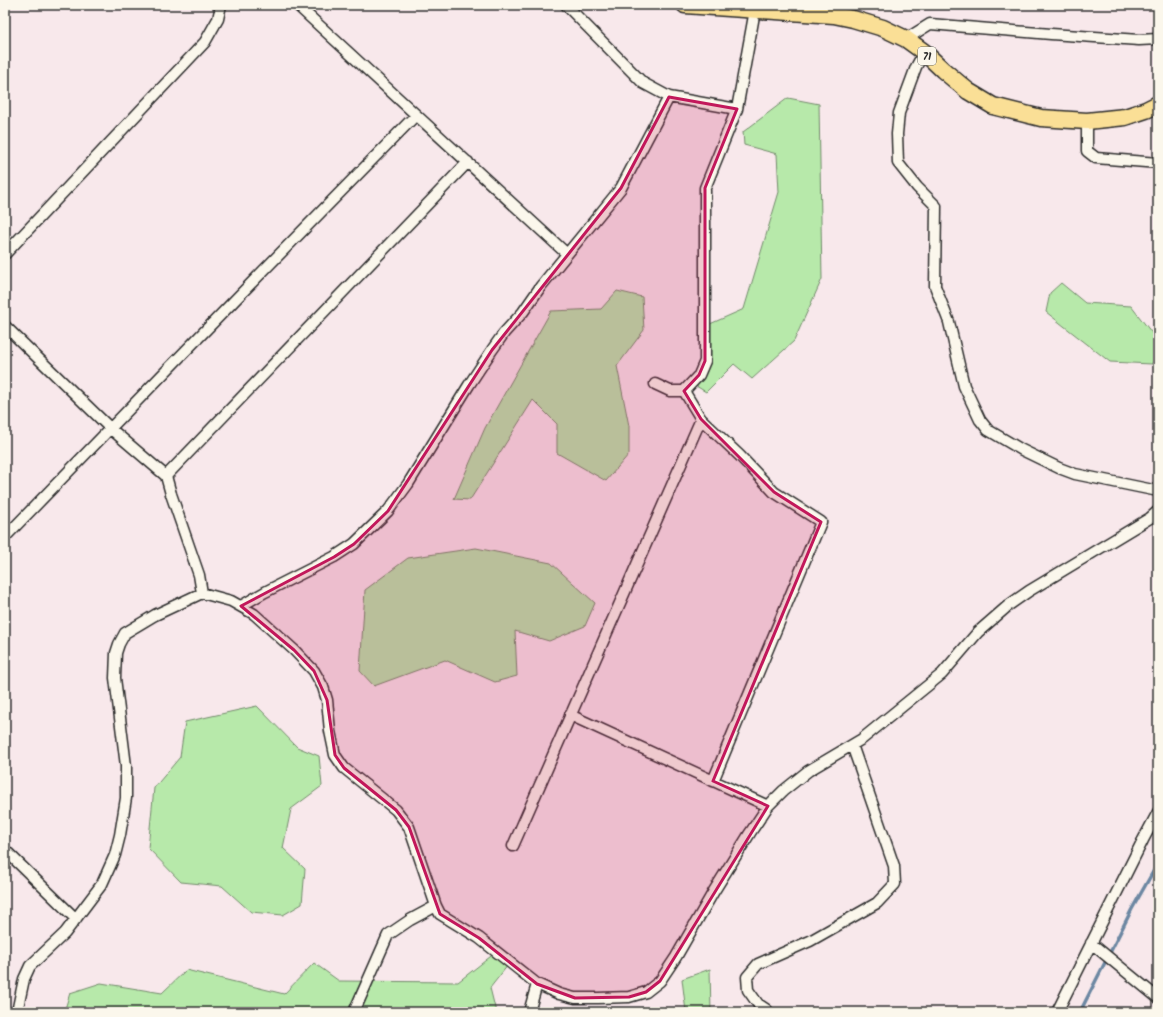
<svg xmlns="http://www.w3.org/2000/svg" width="1163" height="1017" font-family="Kalam,sans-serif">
	<rect width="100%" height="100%" fill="#f8e8eb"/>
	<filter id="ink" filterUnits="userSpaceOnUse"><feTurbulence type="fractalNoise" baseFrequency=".025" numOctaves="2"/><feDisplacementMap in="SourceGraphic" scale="8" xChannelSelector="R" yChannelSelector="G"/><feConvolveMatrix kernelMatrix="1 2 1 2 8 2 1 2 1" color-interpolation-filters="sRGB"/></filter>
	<g filter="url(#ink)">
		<!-- green -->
		<path fill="#b7e9aa" stroke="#718a6a" d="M788,98L819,104L822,279L794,341L752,379L734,364L706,392L696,386L710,324L744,309L779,192L777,154L744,145L743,132Z
			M1061,283L1085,303L1131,306L1158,341V350L1152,364L1110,362L1046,312L1050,293Z
			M617,291L642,297L644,330L617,366L629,426V454L606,481L557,453V424L533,400L470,500L454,499L485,428L551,311L601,309Z
			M476,548L551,563L595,603L585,626L549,641L515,631L517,676L495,682L445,660L374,686L360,671L365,590L408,558Z
			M257,706L297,747L319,756L322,786L291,809L283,848L305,869L302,904L283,915L251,912L222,886L181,882L148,848L154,788L180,757L185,722Z
			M495,953L508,965L490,988L496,1012H64L70,993L101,983L162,993L186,970L284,994L314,963L339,981L458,982Z
			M710,969L711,1012H686L682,979Z"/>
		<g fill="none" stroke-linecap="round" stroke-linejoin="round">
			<!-- stream -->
			<path stroke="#6c87a2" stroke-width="3.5" d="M1080,1012L1132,909L1158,863"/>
			<!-- street casing -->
			<g stroke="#2b2b2b" stroke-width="13">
				<path id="street" d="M297,5L567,254
					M566,5L643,83L669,97L737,109
					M906,39L930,24L1051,34L1139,40L1158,39
					M924,52L916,67L899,113L897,134L898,163L917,187L936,206L935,286L949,322L964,386L980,420L988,430L1022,450L1059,468L1075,474L1158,491
					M1087,121V151L1096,158L1158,163
					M5,254L205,42L218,19L221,5
					M5,326L111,429L166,476L171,494L199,575L202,593
					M655,384L670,391H684L699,375L705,361V188L737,109L755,10
					M684,391L701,419L740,456L774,492L821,522L713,781
					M166,476L468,162
					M5,537L267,267L416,115
					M241,606L265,592L334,557L354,544L388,511L408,484L469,385L492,350L504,333L523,312L541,286L621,188L669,97
					M570,715L768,806
					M513,846L701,419
					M5,850L76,919
					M1091,943L1158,998
					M767,1010L758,1004L748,990L747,977L758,964L810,941L877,903L895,884L894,866L852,745
					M17,1012L24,979L30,966L65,933L102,884L115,855L120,835L126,798V766L115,678L116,653L119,644L125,633L155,615L202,593L231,601L254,614L294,650L314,671L323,687L327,700L330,731L335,755L344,768L396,810L409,827L436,906L440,914L479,938L537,984L559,994L575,998H598L629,997L646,992L660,981L676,957L714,891L750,833L768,806L783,791L808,771L862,739L905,704L942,674L978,632L1009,605L1029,591L1150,518L1158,511
					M354,1012L388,935L410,920L436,906
					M529,1012L537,984
					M1057,1012L1143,840L1158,812"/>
			</g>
			<!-- primary casing -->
			<g stroke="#2b2b2b" stroke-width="19">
				<path id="primary" d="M685,5L834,15L853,19L883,28L906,39L924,52L943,70L968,91L993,106L1041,118L1087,121L1125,117L1146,110L1158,104"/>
			</g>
			<!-- street -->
			<use href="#street" stroke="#fbf7ec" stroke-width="10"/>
			<!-- primary -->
			<use href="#primary" stroke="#fadf96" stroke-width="16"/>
		</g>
	</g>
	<!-- marked area -->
	<path fill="#c2185b" fill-opacity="0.2" stroke="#c2185b" stroke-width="3" stroke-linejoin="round" d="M669,97L737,109L705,188V361L699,375L684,391L701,419L774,492L821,522L713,781L768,806L660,981L646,992L629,997L575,998L537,984L479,938L440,914L409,827L396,810L344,768L335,755L327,700L314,671L294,650L241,606L334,557L354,544L388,511L492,350L621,188Z"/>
	<g text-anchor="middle" stroke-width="3.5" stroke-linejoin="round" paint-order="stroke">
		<!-- shield labels -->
		<rect fill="#fbf7ec" stroke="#696865" stroke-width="1" x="918" y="47" width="18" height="18" rx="3"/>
		<g font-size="11" font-weight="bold" fill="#2b2b2b">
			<text x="927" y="60">71</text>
		</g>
	</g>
	<!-- margin -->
	<rect width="1163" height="1017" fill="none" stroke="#fbf7ec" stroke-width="20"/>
	<rect x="10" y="10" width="1143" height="997" fill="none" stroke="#2b2b2b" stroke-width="1.5" filter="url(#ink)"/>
</svg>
